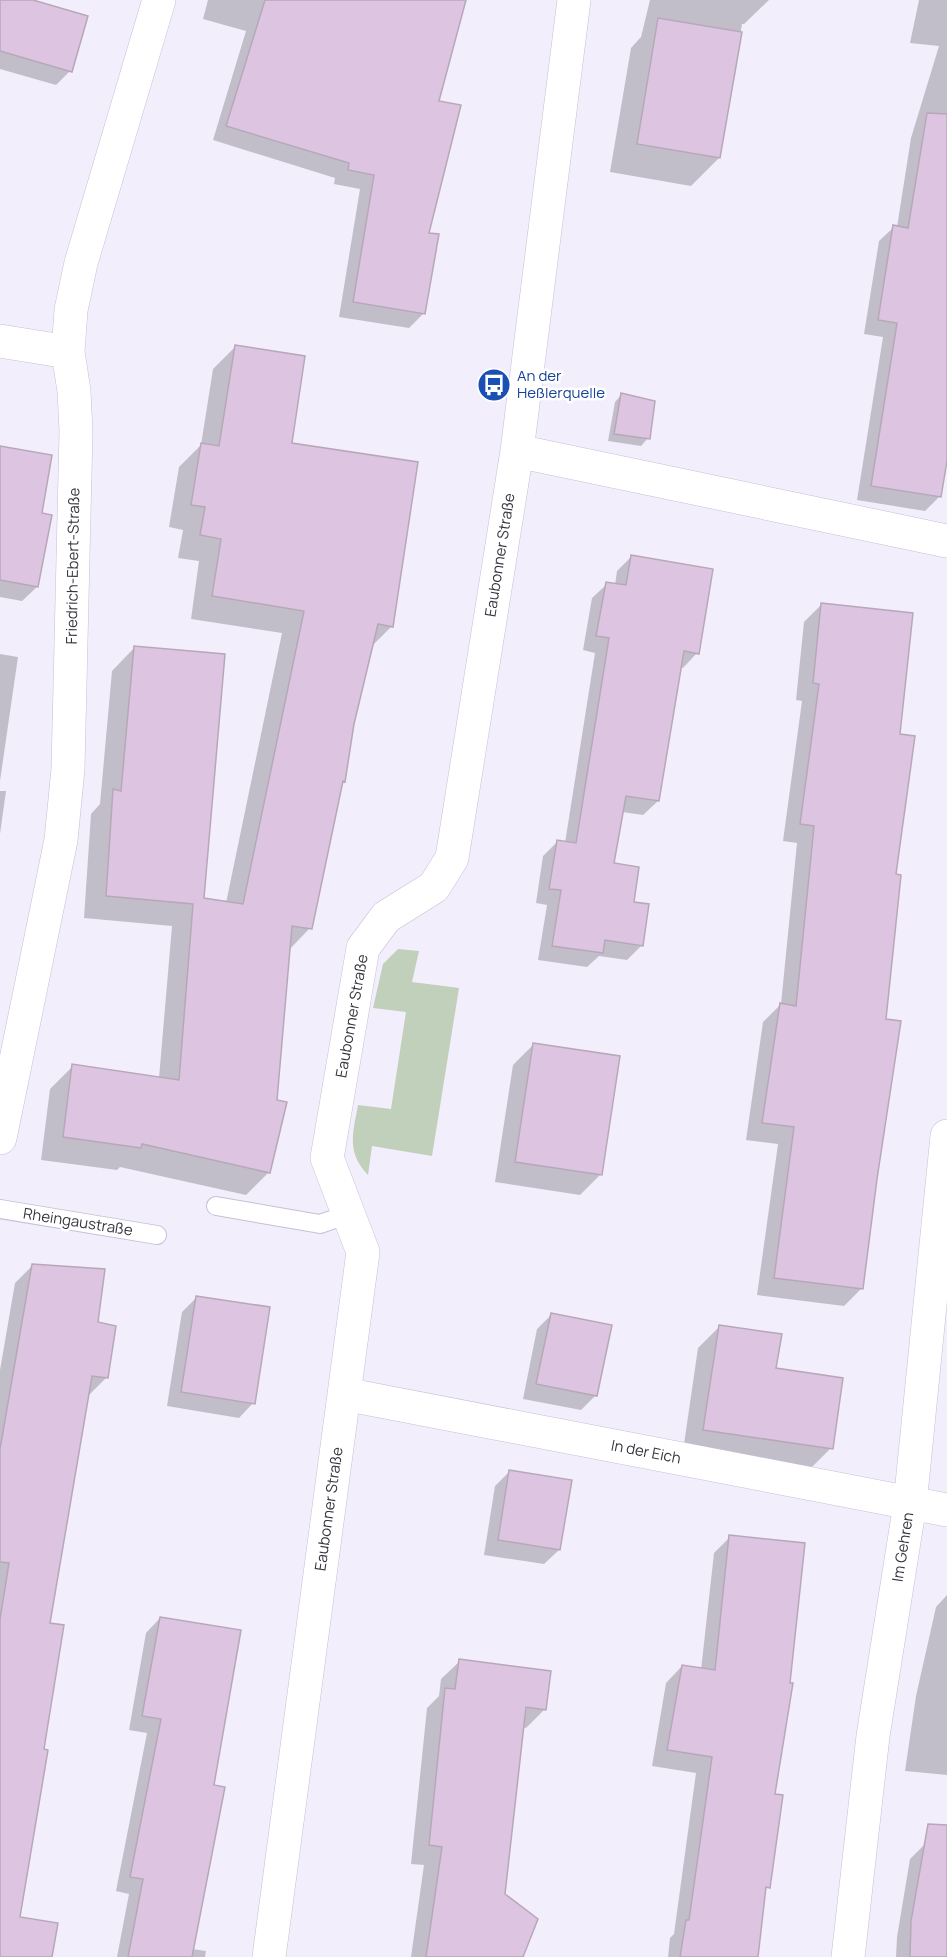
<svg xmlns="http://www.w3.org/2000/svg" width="947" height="1957" font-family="Manrope,sans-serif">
	<rect width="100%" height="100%" fill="#f2eefc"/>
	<!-- green -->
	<path fill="#c1d0bb" d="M398,949L419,951L412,982L459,988L432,1156L372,1146L368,1175C346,1152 353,1133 358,1105L391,1109L406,1012L373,1008L383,964Z"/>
	<!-- shadow -->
	<path fill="#0003" d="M0,0H28L70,71L56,85L0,69Z
		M208,0H466L437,102L427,234L424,313L409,328L339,317L360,189L334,184L335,178L213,140L246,31L203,19Z
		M650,0H769L744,24H742L719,158L691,186L610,172L631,48L641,37Z
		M919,0H947V451L940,496L925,511L857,500L883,337L864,334L879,241L894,227H897L911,138L939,46L910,43Z
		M235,347L392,626L371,647L352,724L343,781L341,784L310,928L288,951L269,1172L246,1195L120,1167L117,1170L41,1160L50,1089L73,1066L159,1078L172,926L84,918L91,814L100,804L112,671L134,648L202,899L226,903L282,633L191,619L199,561L178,558L183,530L169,527L179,467L201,445L213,369Z
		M622,394L648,438L641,446L608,441L615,402Z
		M0,447L40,514L37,587L22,601L0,597Z
		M632,556L697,653L683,668L679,667L658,801L643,815L622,812L612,865L632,903L641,946L627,960L599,956L587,967L538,960L547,905L536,903L543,856L557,842L565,843L595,653L583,650L592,598L607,584L615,585L617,571Z
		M822,604L898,736L894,876L861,1289L844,1306L757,1295L778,1144L746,1140L763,1022L781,1004L797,843L783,841L802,701L796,700L804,622Z
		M0,654L18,657L0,781Z
		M0,791H6L0,834Z
		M534,1044L601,1174L580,1195L495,1182L513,1065Z
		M33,1265L96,1323L107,1377L89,1395L49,1624L42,1750L18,1919L51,1957H0V1370L15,1283Z
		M197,1297L253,1403L239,1418L167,1406L182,1312Z
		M552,1314L610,1326L595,1396L581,1410L523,1399L537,1329Z
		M719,1327L775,1369L831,1448L810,1469L683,1451L698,1348Z
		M510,1471L559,1550L544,1564L484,1555L495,1486Z
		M730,1537L773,1796L768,1887L764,1891L757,1957H668L670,1938L674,1934L696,1773L652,1766L666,1683L682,1666L701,1670L714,1553Z
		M947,1595V1775L905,1771L916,1696L936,1607Z
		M160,1618L212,1786L192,1949L206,1951L205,1957H117L129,1894L116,1891L147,1733L129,1730L146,1633Z
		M460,1661L545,1709L526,1728L522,1727L503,1894L523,1957H411L424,1865L411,1864L427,1708L439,1696L441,1679Z
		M925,1844L947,1846V1957H896L897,1937L910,1859Z"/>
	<!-- building -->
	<path fill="#ddc4e0" stroke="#b7a8b9" stroke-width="1.5" d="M0,0H33L88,16L72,72L0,51Z
		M265,0H466L439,101L461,105L429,233L439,234L425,314L353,302L374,175L348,170L349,163L226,126Z
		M658,18L742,32L720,158L637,144Z
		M927,113L947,114V461L941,497L871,486L897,323L878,320L893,225L908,228Z
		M235,345L305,356L292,443L418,462L393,627L378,624L354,724L345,782L343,781L312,929L292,926L277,1100L287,1102L270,1173L142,1144L141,1148L63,1137L72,1064L179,1080L193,904L106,896L113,789L121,791L134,646L225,654L204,898L243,904L304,611L212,596L221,539L200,535L205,507L191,505L201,443L219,446Z
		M621,393L655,401L650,439L614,434Z
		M0,446L52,455L42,513L52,515L38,587L0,580Z
		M631,555L713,569L699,654L684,651L659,801L626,796L614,863L639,867L634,902L649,904L643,946L605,940L603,953L552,946L561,890L549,889L557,840L576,843L609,638L596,636L606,582L626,585Z
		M821,603L913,613L900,734L915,736L896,874L901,875L886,1019L901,1021L877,1179L863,1289L774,1278L794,1127L762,1123L780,1003L796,1006L814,826L800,824L819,684L813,683Z
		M533,1043L620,1056L602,1175L515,1162Z
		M32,1264L105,1269L98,1322L116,1326L108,1378L92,1376L50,1623L64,1625L44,1749L48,1750L20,1917L58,1923L52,1957H0V1619L9,1563L0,1562V1449Z
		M196,1296L270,1307L255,1404L181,1392Z
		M551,1313L612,1325L597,1396L536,1384Z
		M719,1325L782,1334L776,1368L843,1378L833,1449L703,1430Z
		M509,1470L572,1480L560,1550L498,1540Z
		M729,1535L805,1543L790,1683H793L775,1794L783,1795L770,1888L766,1887L758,1957H680L686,1920H689L712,1757L667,1750L682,1665L715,1670Z
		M160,1617L241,1630L214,1785L225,1787L192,1957H128L143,1879L130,1877L161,1719L142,1716Z
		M459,1659L551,1671L546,1710L526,1707L505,1894L538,1919L523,1957H426L442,1847L429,1845L445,1688L455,1689Z
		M928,1824L947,1825V1957H910L911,1921Z"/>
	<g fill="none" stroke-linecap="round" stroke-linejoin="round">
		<!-- lane casing -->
		<g stroke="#c5c0d5" stroke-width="20">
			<path id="lane" d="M216,1206L320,1224L349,1214
				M0,1209L157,1235"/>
		</g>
		<!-- street casing -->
		<g stroke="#c5c0d5" stroke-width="34">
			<path id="street" d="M0,341L68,352
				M517,451L947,541
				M0,1138L61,840L68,769L76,431L74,391L68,352L71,310L81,263L159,0
				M344,1394L947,1510
				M269,1957L363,1252L327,1158L363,948L386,917L434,887L452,858L517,451L574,0
				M848,1957L873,1736L910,1504L947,1136"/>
		</g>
		<!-- lane -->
		<use href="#lane" stroke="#fff" stroke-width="18"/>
		<!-- street -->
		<use href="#street" stroke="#fff" stroke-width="33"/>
	</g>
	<!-- icons -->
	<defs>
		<g id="bus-disc" transform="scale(1.725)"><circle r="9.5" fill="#1a4fb4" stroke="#fff"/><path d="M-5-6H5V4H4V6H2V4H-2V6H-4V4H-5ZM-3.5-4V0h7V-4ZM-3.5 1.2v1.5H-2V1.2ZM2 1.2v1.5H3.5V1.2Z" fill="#fff"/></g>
	</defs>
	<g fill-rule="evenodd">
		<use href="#bus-disc" x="494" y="385"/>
	</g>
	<g text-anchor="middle" stroke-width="5" stroke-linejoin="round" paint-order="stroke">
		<!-- transit labels -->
		<g font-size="15" fill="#164399" stroke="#fff" text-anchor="start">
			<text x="517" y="381">An der<tspan x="517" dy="17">Heßlerquelle</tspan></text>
		</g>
		<!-- street labels -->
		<g font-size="15" fill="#37353e" stroke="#fff">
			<text transform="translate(500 555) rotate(-81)" y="5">Eaubonner Straße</text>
			<text transform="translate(73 566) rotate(-89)" y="5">Friedrich-Ebert-Straße</text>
			<text transform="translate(352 1016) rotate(-80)" y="5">Eaubonner Straße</text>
			<text transform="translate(78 1222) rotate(9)" y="5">Rheingaustraße</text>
			<text transform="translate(646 1452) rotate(11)" y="5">In der Eich</text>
			<text transform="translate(329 1509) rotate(-82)" y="5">Eaubonner Straße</text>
			<text transform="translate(903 1547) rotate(-81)" y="5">Im Gehren</text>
		</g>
	</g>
</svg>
